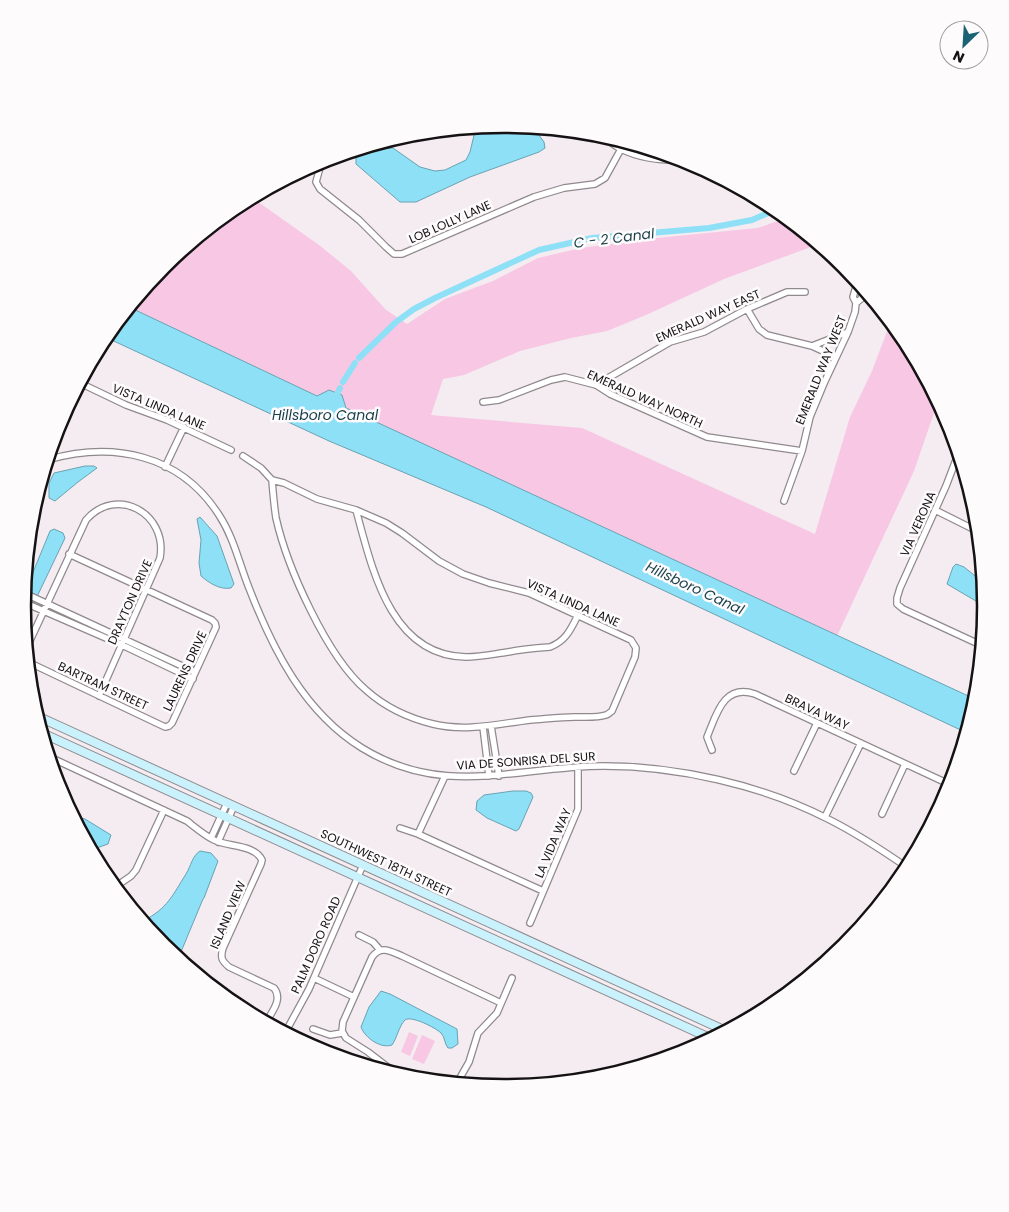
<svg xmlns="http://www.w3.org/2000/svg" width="1009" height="1212" font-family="Poppins,sans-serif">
	<rect width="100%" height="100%" fill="#f4ecf1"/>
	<!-- green -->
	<path fill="#f7c7e4" d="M251,197L319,245L351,271L385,309L407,324L445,299L493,281L538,258L581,248L647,239L757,228C769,225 777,220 789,219L819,244L724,279L646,315L607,331L571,338L520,351L464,375L443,379L431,415L582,428L815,534L850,417L872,371L891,321L905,338L940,404L935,410L914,471L837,636L346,408L342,395L329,390L317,396L129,307L164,265L237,205Z
		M409,1032L418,1036L410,1056L401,1052Z
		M422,1035L435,1041L424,1064L412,1059Z"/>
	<!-- water -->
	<path fill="#8ee0f6" stroke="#6aa2b2" d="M505,124L533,127L544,142L545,148L539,152L470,177L416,202H400L356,164V157L360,150L393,148L420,167L435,171L445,170L466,160L470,152L476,127Z
		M129,307L317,396L329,390L342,395L346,408L977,700L967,733L486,507L329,441L105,337Z
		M85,466H94L97,468L78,482L55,501L49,498V483L54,473Z
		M200,517L217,536L234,584L231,588C220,590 209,583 201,576L199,563L201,540L197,519Z
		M54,529L63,533L65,538L24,624L23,606L24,594L50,531Z
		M956,564L964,567L984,583L986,607L947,584L953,567Z
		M513,791H526L531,793L533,797L519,829L516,831L487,818L476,810L477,801L484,795Z
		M81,818L85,819L111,835L108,844L91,850L77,823Z
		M200,851L211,853L218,861L204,898L203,899L178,959L163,947L143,921C168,908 172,896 186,874C191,866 192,856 200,851Z
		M381,991L390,994L457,1029L458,1044L452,1048H448C444,1043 445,1037 441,1033C436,1028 411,1015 405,1020C399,1026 397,1038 392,1045C381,1049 365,1038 361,1027L369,1007Z"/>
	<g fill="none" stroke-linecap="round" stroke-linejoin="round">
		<!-- canal -->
		<path stroke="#8ee0f6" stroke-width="6" d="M359,358L396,322L414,309L435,298L539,250L592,238L709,228L752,220L777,209
			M343,382L355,363
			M334,401L340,388"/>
		<!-- street casing -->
		<g stroke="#90898d" stroke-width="8">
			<path id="street" d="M598,133C606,138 613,145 621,149C641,159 666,161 688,160
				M322,160L316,182L320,189L359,220L386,247L394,254H402L534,197L564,188L595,184L605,178L621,149
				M856,303L861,299L865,289
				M747,309L759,329L767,335L812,346L848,332
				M812,346L836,357
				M80,383L126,405L167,420L231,450
				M596,385L670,342L704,332L747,309L787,292H805
				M483,402L499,400L551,380L565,377L596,385L610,394L707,437L802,451
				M959,452L946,486L900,588L897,598V604L903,609L983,646
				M243,456L261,468L272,480L284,483L317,499L356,510L386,523L402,533L439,561L463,574L489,583L529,593L631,640L636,648L635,657L612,711C609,713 609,714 606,715C597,718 585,717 575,717C560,717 545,719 530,720C497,724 466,732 433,724C408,718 385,707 366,690C327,657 287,567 276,518C274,505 273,493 272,480
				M47,460C113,441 180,454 219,515C234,538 239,563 249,588C273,650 304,712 362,748C445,799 516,766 604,766C677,766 762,785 828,819C856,833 882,850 908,868
				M165,467L184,427
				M784,501L802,451L810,417L825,381L848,332L855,312L856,303L853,297L858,280
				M356,510C372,568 390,656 466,657C480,657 494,654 508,652C522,649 536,648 550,647C566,641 571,629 578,615
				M935,510L979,532
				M29,541L33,507
				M24,593L195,672
				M23,602L122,645L193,679
				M27,647L86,520C116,485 168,513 160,558L99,696
				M28,662L165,727L169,726L172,723L216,627L215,623L212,620L69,554
				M491,726L499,776
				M483,727L489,776
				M712,750L707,737C716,716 723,683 755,694L951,785
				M50,760H56L187,821C196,828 204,835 214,840C228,847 254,844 262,860L261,864L223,948C220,958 222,961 229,967L274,988C283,999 272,1012 266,1022
				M794,771L817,723
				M882,814L905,764
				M825,817L861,743
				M400,828L418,834L543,891
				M418,834L445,776
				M211,838L227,803
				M218,842L234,806
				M115,887L131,876L136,870L164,810
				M530,923L578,809V767
				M359,935L373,942L380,950
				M314,978L354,997
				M313,1029L330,1035L342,1033
				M285,1033L309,989L363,865
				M398,1075L368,1052L346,1038L342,1031L343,1022L372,957C381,945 390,951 402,956L501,1003
				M457,1083L469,1062L478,1033L497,1013L512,978"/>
		</g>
		<!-- secondary casing -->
		<g stroke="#90898d" stroke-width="10">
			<path id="secondary" d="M37,716L726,1031
				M42,733L712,1039"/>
		</g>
		<!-- street -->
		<use href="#street" stroke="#fff" stroke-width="5.5"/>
		<!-- secondary -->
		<use href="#secondary" stroke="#c9f2fc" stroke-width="8"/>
	</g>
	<g text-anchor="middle" stroke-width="5" stroke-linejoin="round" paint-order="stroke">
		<!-- street labels -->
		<g font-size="12" fill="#151214" stroke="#fefbfd">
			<text transform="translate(450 222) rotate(-24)" y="4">LOB LOLLY LANE</text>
			<text transform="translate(708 316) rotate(-24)" y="4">EMERALD WAY EAST</text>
			<text transform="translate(821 370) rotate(-68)" y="4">EMERALD WAY WEST</text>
			<text transform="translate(645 399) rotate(24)" y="4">EMERALD WAY NORTH</text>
			<text transform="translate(159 407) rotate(23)" y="4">VISTA LINDA LANE</text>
			<text transform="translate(918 524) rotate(-66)" y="4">VIA VERONA</text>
			<text transform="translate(130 602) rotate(-66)" y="4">DRAYTON DRIVE</text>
			<text transform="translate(573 603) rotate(24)" y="4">VISTA LINDA LANE</text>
			<text transform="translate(185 671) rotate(-65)" y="4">LAURENS DRIVE</text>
			<text transform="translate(103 686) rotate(25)" y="4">BARTRAM STREET</text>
			<text transform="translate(817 712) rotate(25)" y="4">BRAVA WAY</text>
			<text transform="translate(526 761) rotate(-4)" y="4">VIA DE SONRISA DEL SUR</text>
			<text transform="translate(553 843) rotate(-67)" y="4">LA VIDA WAY</text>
			<text transform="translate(386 863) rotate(25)" y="4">SOUTHWEST 18TH STREET</text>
			<text transform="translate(228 915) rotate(-67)" y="4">ISLAND VIEW</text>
			<text transform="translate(316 945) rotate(-66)" y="4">PALM DORO ROAD</text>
		</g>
		<!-- water labels -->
		<g font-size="14" font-style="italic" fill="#183f48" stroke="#fefbfd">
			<text transform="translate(614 238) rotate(-7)" y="5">C - 2 Canal</text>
			<text x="325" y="420">Hillsboro Canal</text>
			<text transform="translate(695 588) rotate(25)" y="5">Hillsboro Canal</text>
		</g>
	</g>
	<!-- crop -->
	<path d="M0 0H1009V1212H0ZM31 606a473 473 0 1 1 946 0a473 473 0 1 1-946 0Z" fill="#fefbfd" fill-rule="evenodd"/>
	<path fill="none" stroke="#151214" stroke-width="2.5" d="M31 606a473 473 0 1 1 946 0a473 473 0 1 1-946 0Z"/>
	<!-- north arrow -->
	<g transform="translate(964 45) rotate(205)"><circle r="24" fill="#fefbfd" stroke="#a19ea0"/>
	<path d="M0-4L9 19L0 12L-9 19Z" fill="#1b6272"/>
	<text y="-8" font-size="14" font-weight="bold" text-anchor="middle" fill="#151214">N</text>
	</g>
</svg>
